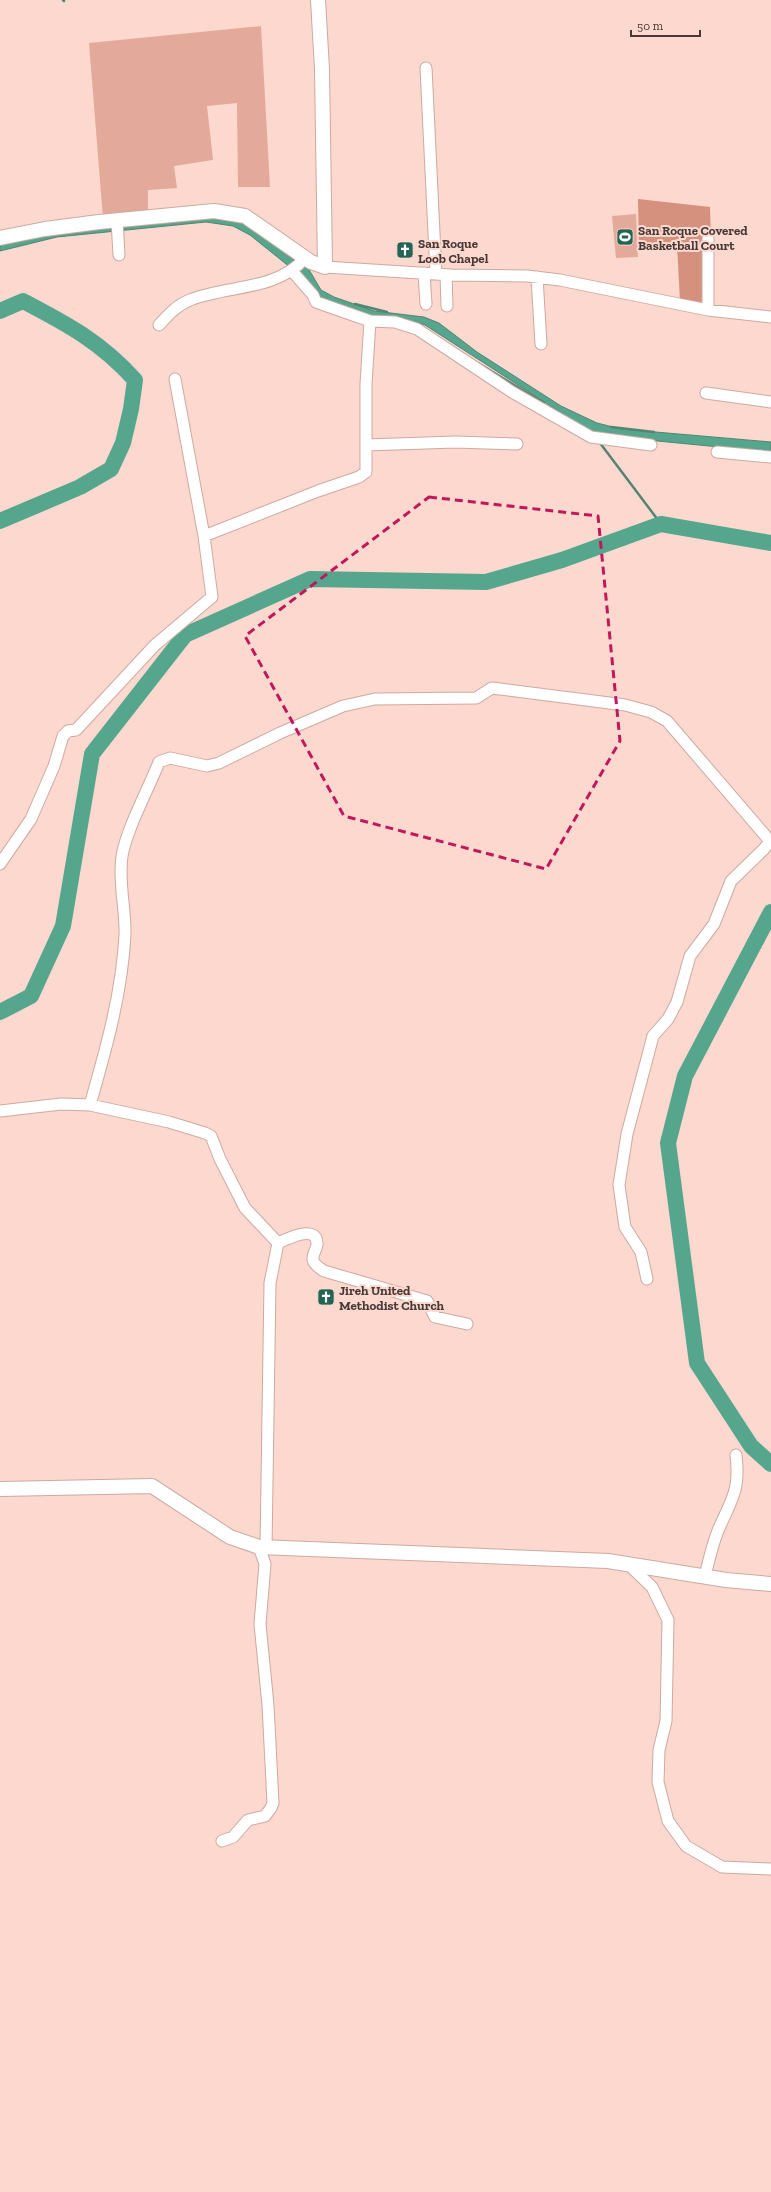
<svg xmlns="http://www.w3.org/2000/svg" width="771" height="2192" font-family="'Zilla Slab',serif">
	<rect width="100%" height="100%" fill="#fcd8ce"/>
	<!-- green -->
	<path fill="#e3a99a" d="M261,26L270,187H238L237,103L207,106L213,160L174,166L177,188L148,190V213L103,218L89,43Z
		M636,214L638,257L616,258L612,216Z"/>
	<!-- forest -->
	<path fill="#d5907e" d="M638,199L710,207L713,307L680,301L677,245H639Z"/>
	<!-- water -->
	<path fill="#56a68d" stroke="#528573" d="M174,217L238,218L308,268L321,290L334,297L374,311L424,317L439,323L477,352L561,406L597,423L621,429L771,442V452L616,437L591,432L425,325L416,322L373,318L332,305L319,296L296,272L250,235L233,226L206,222L57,237L0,251V242Z"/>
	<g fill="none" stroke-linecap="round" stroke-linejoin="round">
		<!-- stream -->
		<path stroke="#528573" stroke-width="2.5" d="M63,0L64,1
			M355,304L387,312
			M478,363L544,403
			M611,427L654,432
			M600,443L661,524"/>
		<!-- river -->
		<path stroke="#56a68d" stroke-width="16" d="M0,311L23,301C67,324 101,342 135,380L131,409L123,443L111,469L80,487L0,521
			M771,912L685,1076L668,1143L697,1363L751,1446L771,1464
			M0,1012L31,996L63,926L92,754L185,635L310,579L486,582L562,560L661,524L771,543"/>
		<!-- minor casing -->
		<g stroke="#ccaaa1" stroke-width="13">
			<path id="minor" d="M426,68L436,274
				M117,220L119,255
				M325,267L451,275L527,276L560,280L708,310L771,317
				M424,273L426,304
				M446,275L447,306
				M537,277L541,344
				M708,310V239
				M370,321L395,322L417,329L512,392L591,437L651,445
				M159,325C168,315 177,305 190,300C227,285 277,291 305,258
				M175,379L204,536L318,491L359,477L366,472V384L370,321L316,302L313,295L292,271
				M706,393L771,402
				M366,445L455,442L517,444
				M717,452L771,457
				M0,864L31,819L54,766L63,736L68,731L76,730L155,645L212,597L204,536
				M90,1105C106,1049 122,993 125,935C126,909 118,884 122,856C127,828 148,790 159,762L170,758L207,766L219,763L280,733L343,706L375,699L476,698L492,688L625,705L651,712L667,721L770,841L764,849L731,881L714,924L690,956L677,1002L668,1019L653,1036L627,1134L619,1185L625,1227L641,1252L647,1279
				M0,1111L61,1104L90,1105L169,1122L205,1133L211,1136L220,1159L245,1208L278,1243C287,1239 318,1223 317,1245C316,1250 312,1255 313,1260C314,1265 320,1268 324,1271L427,1301L435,1317L467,1324
				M266,1548L270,1283L278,1243
				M628,1564L652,1587L668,1620L666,1721L659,1750L658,1782L668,1821L686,1846L722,1867L771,1869
				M705,1576C709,1560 713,1541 720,1526C733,1497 740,1489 736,1455
				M222,1841L233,1837L248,1820L265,1816L271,1808L273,1803L268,1705L260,1624L265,1564L259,1547"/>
		</g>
		<!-- tertiary casing -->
		<g stroke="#ccaaa1" stroke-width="16">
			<path id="tertiary" d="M0,238L45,229L99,222L214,211L245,216L311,262L325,267L322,69L318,0
				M0,1489L152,1486L230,1537L259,1547L608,1561L726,1580L771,1584"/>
		</g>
		<!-- minor -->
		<use href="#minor" stroke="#fff" stroke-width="11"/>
		<!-- tertiary -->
		<use href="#tertiary" stroke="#fff" stroke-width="14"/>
	</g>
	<!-- marked area -->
	<path fill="none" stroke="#c2185b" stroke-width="3" stroke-dasharray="8 5" stroke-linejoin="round" d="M429,497L598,516L620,741L546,869L344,816L245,636Z"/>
	<!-- icons -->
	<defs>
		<g id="stadium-square" transform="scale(0.9)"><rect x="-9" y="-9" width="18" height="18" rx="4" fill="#246452" stroke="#fcd8ce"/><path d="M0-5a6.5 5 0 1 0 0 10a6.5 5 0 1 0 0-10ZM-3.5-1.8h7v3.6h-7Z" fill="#fff"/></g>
		<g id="church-square" transform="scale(0.9)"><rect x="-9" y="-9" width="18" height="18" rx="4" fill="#246452" stroke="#fcd8ce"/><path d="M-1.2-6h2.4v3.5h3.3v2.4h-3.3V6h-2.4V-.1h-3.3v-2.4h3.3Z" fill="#fff"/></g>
	</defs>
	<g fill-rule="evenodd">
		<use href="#stadium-square" x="625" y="237"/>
		<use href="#church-square" x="405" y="250"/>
		<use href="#church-square" x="326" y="1297"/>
	</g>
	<g text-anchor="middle" stroke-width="4" stroke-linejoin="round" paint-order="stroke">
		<!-- poi labels -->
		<g font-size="13" font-weight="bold" fill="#483936" stroke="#fcd8ce" text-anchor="start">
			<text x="638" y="235">San Roque Covered<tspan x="638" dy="15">Basketball Court</tspan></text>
			<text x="418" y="248">San Roque<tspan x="418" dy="15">Loob Chapel</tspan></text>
			<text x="339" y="1295">Jireh United<tspan x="339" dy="15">Methodist Church</tspan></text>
		</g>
	</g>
	<!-- scale -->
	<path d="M631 30v6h69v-6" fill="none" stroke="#483936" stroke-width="2"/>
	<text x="637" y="30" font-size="12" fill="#483936" stroke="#fcd8ce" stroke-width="3" paint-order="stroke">50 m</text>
</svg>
